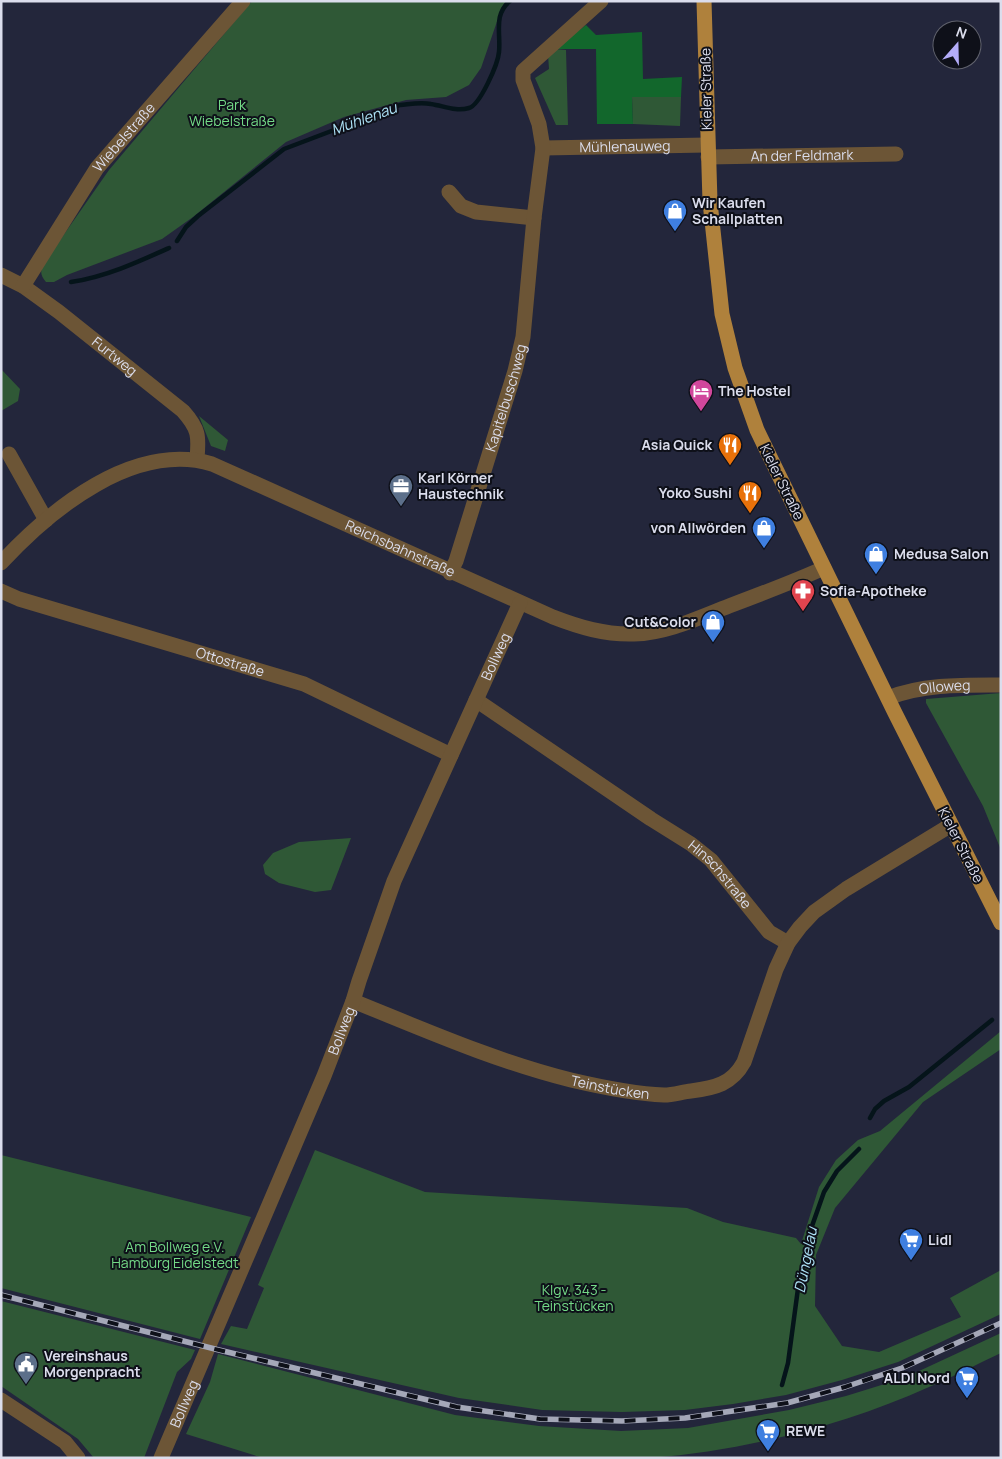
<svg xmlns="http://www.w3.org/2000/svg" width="1002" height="1459" font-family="Manrope,sans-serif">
	<rect width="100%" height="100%" fill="#23263b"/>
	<!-- green -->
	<path fill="#2f5836" d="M252,1H506L502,7L481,68L469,85L446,97L406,100L344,117L286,142L193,217L162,239L67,275L54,282H46C40,275 40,271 44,263L109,170Z
		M554,49L566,50L568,125H556L535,78L549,69L548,55Z
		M632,97H681L680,126L633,124Z
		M1,369L20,389L18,401L1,411Z
		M199,416L228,440L225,451L211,446Z
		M1001,693V850L983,806L926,703V699Z
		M351,838L331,890L315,892L279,883L265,874L263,865L273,853L299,842Z
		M1001,1031V1049L923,1102L835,1208L816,1255L815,1306L842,1346L879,1352L961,1317L950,1298L1001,1270V1314L898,1362L842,1380L786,1395L733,1404L685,1410L622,1412L542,1410L459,1398L221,1344L231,1326L247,1329L264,1288L258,1285L315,1150L425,1192L687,1208L723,1222L796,1238L801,1244L819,1187L836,1160L858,1140L880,1131Z
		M1,1155L251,1217L200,1339L1,1288Z
		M1,1301L195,1350L191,1359L177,1372L144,1458H94L78,1439L1,1386Z
		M1001,1333V1353C977,1364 953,1377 929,1387C842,1426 746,1450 651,1458H263L186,1434L210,1382L218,1354L455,1415L539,1426L621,1431L688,1428L789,1410L846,1396L904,1378Z"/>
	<!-- forest -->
	<path fill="#12672c" d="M586,25L596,35L642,32L643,79L682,77L681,97H632L633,124H597L596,49H554Z"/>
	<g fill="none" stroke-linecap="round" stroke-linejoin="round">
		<!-- stream -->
		<path stroke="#05141a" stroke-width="4.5" d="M177,241L186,227L198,216L284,149L400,105C411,104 420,102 431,104C444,106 456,112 469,108C480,105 498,64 499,52C501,33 493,15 510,1
			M71,282C105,277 138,262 169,248
			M870,1118L875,1109L884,1101L909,1087L992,1020
			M782,1385L788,1363L799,1281L812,1226L824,1192L837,1171L859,1149"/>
		<!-- minor -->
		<g stroke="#6c5536" stroke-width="15">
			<path id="s1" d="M543,148L707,145"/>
			<path id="s2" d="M708,157L896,154"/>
			<path d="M449,192L461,206L476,212L534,218"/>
			<path id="s3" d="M1,275L23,286L59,312L183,411C199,429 199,436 197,459"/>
			<path id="s4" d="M23,286L97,168L243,1"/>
			<path d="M9,454L46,520"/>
			<path id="s5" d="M1,563C51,509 134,441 212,464L553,617C579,627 605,635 634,634C667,633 698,618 729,606C761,594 793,582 824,568"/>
			<path id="s6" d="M450,573L456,561L515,371L523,337L534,218L543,148L539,124L523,80V71L601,1"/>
			<path id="s7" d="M1,591L19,599L304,684L451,755"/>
			<path id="s8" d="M888,698C923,684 963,685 1001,685"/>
			<path id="s9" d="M476,700L651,819L691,844L711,860L769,932L788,943"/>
			<path id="s10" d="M353,1001C425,1030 495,1061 571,1080C601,1087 633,1094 664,1095C673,1095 682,1092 691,1091C715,1088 732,1084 744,1062L776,969L788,943L800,927L814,912L846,889L951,825"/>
			<path d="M1,1400L65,1442L78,1458"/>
			<path id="s11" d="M161,1458L324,1076L353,1001L359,981L394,881L520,603"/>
		</g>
		<!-- major -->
		<path stroke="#af813c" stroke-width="15" d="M704,1L710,202L722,314L735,368L757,430L771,459L895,713L1001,923"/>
		<!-- rail casing -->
		<g stroke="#a5a8b8" stroke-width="5.5">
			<path id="rail" d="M1,1295L219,1350L457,1407L540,1419L622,1421L685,1418L787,1403L845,1387L902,1368L1001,1323"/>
		</g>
		<!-- rail -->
		<use href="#rail" stroke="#0e1019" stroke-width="4" stroke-dasharray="11" stroke-linecap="butt"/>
	</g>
	<!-- icons -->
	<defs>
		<g id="shop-pin" transform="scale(1.25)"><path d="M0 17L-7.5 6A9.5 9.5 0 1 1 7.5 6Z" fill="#3f7fe0" stroke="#0e1019"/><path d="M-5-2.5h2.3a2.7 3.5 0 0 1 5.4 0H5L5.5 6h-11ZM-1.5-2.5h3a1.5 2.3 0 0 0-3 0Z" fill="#fff"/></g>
		<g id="hotel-pin" transform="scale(1.25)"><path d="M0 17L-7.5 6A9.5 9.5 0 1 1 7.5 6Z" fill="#d1479c" stroke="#0e1019"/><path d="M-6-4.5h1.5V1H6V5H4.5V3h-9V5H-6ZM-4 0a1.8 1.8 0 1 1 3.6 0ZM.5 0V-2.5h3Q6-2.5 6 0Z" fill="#fff"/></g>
		<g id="restaurant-pin" transform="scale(1.25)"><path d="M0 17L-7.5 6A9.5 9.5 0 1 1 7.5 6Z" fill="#e8710a" stroke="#0e1019"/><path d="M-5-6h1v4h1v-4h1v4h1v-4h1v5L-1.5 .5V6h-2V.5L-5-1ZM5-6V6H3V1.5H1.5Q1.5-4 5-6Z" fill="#fff"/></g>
		<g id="office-pin" transform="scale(1.25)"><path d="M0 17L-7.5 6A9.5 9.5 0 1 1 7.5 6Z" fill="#5c6f8a" stroke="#0e1019"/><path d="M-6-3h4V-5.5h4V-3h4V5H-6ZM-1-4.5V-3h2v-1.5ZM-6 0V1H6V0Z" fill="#fff"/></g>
		<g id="pharmacy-pin" transform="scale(1.25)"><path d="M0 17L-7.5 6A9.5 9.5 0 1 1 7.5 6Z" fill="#e0444e" stroke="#0e1019"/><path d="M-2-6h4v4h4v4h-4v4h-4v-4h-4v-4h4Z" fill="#fff"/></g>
		<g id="supermarket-pin" transform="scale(1.25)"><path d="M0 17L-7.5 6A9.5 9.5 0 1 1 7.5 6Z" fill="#3f7fe0" stroke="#0e1019"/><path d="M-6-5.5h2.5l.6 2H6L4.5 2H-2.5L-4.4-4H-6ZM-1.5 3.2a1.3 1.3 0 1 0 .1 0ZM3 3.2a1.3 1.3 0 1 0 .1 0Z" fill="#fff"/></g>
		<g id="civic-pin" transform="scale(1.25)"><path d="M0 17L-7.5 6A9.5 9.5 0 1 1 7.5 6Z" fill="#5c6f8a" stroke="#0e1019"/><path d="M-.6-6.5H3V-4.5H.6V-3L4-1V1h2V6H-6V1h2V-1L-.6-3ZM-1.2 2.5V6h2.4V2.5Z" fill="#fff"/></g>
	</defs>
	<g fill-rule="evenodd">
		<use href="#shop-pin" x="675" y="211"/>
		<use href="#hotel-pin" x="701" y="391"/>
		<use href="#restaurant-pin" x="730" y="445"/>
		<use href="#office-pin" x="401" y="486"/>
		<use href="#restaurant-pin" x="750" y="493"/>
		<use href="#shop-pin" x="764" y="528"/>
		<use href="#shop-pin" x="876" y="554"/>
		<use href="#pharmacy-pin" x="803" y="591"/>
		<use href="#shop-pin" x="713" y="622"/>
		<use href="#supermarket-pin" x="911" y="1240"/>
		<use href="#civic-pin" x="26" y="1364"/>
		<use href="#supermarket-pin" x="967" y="1378"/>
		<use href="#supermarket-pin" x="768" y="1431"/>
	</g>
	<g text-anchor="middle" stroke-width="4" stroke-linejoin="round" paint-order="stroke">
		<!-- street labels -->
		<g font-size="14" fill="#dbddec" stroke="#0e1019">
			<text transform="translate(706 89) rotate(-91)" y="5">Kieler Straße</text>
			<text dy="5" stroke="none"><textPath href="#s4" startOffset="180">Wiebelstraße</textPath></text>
			<text dy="5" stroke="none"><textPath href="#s1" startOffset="82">Mühlenauweg</textPath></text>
			<text dy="5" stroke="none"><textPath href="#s2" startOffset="94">An der Feldmark</textPath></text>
			<text dy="5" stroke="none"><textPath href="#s3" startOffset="140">Furtweg</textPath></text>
			<text dy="5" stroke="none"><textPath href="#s6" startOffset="184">Kapitelbuschweg</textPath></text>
			<text transform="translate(782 482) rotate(64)" y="5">Kieler Straße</text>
			<text dy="5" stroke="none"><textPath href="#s5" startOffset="451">Reichsbahnstraße</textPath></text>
			<text dy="5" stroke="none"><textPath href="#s11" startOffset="869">Bollweg</textPath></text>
			<text dy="5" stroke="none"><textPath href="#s7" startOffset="240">Ottostraße</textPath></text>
			<text dy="5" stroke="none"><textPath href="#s8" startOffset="58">Olloweg</textPath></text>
			<text transform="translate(961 845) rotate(63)" y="5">Kieler Straße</text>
			<text dy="5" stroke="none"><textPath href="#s9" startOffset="301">Hinschstraße</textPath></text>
			<text dy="5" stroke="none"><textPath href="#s11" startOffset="464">Bollweg</textPath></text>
			<text dy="5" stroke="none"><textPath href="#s10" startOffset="272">Teinstücken</textPath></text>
			<text dy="5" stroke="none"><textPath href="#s11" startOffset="59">Bollweg</textPath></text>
		</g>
		<!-- park labels -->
		<g font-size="14" fill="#74da87" stroke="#0e1019">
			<text x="232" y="110">Park<tspan x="232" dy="16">Wiebelstraße</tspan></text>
			<text x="175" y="1252">Am Bollweg e.V.<tspan x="175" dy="16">Hamburg Eidelstedt</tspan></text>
			<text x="574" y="1295">Klgv. 343 -<tspan x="574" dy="16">Teinstücken</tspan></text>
		</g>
		<!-- poi labels -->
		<g font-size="14" font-weight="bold" fill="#dbddec" stroke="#0e1019" text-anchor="start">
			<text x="692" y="208">Wir Kaufen<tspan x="692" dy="16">Schallplatten</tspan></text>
			<text x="718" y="396">The Hostel</text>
			<text x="712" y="450" text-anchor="end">Asia Quick</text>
			<text x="418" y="483">Karl Körner<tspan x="418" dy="16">Haustechnik</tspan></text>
			<text x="732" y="498" text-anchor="end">Yoko Sushi</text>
			<text x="746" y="533" text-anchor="end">von Allwörden</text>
			<text x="894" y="559">Medusa Salon</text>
			<text x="820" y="596">Sofia-Apotheke</text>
			<text x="696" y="627" text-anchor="end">Cut&amp;Color</text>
			<text x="928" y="1245">Lidl</text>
			<text x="44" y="1361">Vereinshaus<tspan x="44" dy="16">Morgenpracht</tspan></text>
			<text x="950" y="1383" text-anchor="end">ALDI Nord</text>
			<text x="786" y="1436">REWE</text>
		</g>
		<!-- water labels -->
		<g font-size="15" font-style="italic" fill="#ade2f6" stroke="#0e1019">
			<text transform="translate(364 119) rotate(-20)" y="5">Mühlenau</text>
			<text transform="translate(806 1260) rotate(-79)" y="5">Düngelau</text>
		</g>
	</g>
	<!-- border -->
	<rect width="1002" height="1459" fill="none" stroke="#dbddec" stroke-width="5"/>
	<!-- north arrow -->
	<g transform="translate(957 45) rotate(20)"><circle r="24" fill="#0e1019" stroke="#60626d"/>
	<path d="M0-4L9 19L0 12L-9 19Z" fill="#b3acf9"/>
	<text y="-8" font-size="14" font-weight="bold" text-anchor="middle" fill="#dbddec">N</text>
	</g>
</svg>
